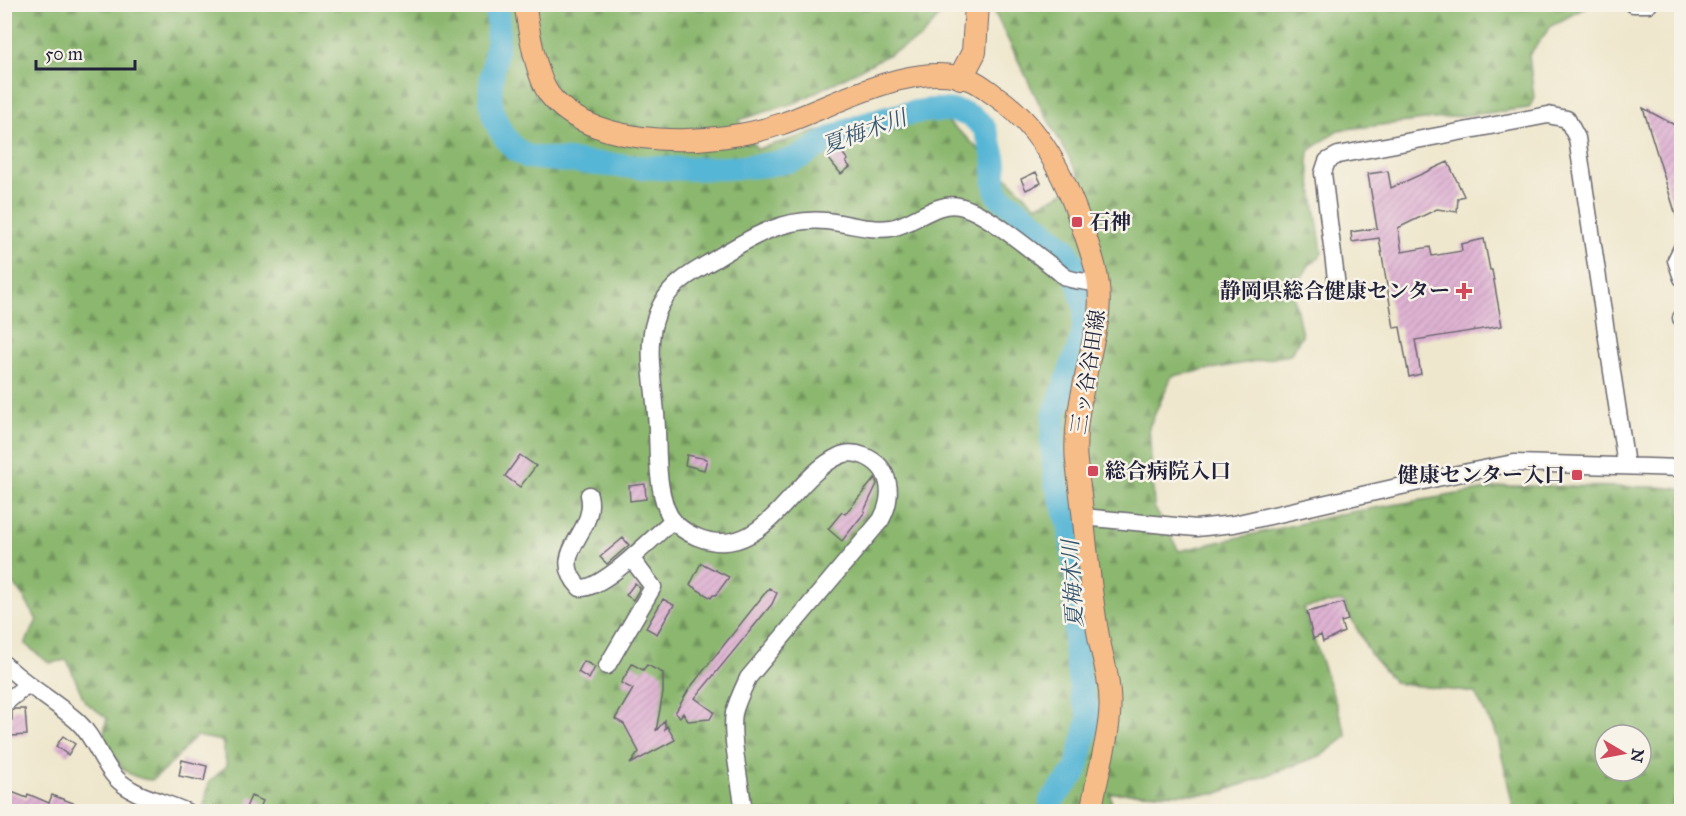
<svg xmlns="http://www.w3.org/2000/svg" width="1686" height="816" font-family="'IM FELL Great Primer','Noto Serif JP',serif">
	<defs>
		<pattern id="forest-firs" width="22" height="20" patternUnits="userSpaceOnUse" patternTransform="scale(1.5)"><rect width="22" height="20" fill="#8bb76e"/><path d="M5 1l3.5 6h-7zM16 11l3.5 6h-7z" fill="#71945c"/></pattern>
		<pattern id="building-hatch" width="6" height="6" patternUnits="userSpaceOnUse" patternTransform="scale(1.5)"><rect width="6" height="6" fill="#dfb3d3"/><path d="M-1 1l2-2M0 6l6-6M5 7l2-2" fill="none" stroke="#bf9ab6"/></pattern>
	</defs>
	<rect width="100%" height="100%" fill="#f7f3e8"/>
	<filter id="ink" filterUnits="userSpaceOnUse"><feTurbulence type="fractalNoise" baseFrequency=".0167" numOctaves="2"/><feDisplacementMap in="SourceGraphic" scale="12" xChannelSelector="R" yChannelSelector="G"/><feConvolveMatrix kernelMatrix="1 2 1 2 8 2 1 2 1" color-interpolation-filters="sRGB"/></filter>
	<filter id="wash" filterUnits="userSpaceOnUse"><feTurbulence type="fractalNoise" baseFrequency=".008" numOctaves="4" result="noise"/><feDisplacementMap in="SourceGraphic" scale="24" xChannelSelector="R" yChannelSelector="G"/><feGaussianBlur stdDeviation="1.35" result="paint"/><feColorMatrix in="noise" values="0 0 0 0 0 0 0 0 0 0 0 0 0 0 0 0 0 1.4 0 .05"/><feComposite in="paint" operator="in"/></filter>
	<g filter="url(#wash)">
		<rect width="100%" height="100%" fill="#efe7cd"/>
		<!-- forest -->
		<path fill="url(#forest-firs)" stroke="#566c54" stroke-width="1.5" fill-rule="evenodd" d="M4,5H943L944,10L921,38L797,102L739,120L757,149L922,101L965,136L1036,206L1083,183L1041,107L995,13V5H1590L1551,26L1529,55L1534,98L1529,108L1338,130L1309,151L1308,163L1322,252L1319,258L1309,265L1293,293L1302,335L1290,355L1172,376L1149,427L1154,507L1179,551L1351,512L1505,486L1658,487L1681,489V811H1514L1498,738L1475,693L1395,683L1371,655L1342,601L1303,608L1347,736L1322,755L1216,794L1110,793L1113,811L214,812L204,806L209,782L227,766L222,741L196,736L169,766L152,780C122,779 115,759 103,737L107,718L85,702L67,660L49,663L25,644L37,620L20,591L5,577ZM1605,735H1641V771H1605Z"/>
		<g fill="none" stroke-linecap="round" stroke-linejoin="round">
			<!-- river -->
			<path stroke="#56b6d5" stroke-width="24" d="M496,4C497,12 498,20 498,28C498,68 477,99 505,137C512,147 517,152 529,157C594,164 659,171 724,168C746,167 767,166 788,161C804,158 817,145 832,138C861,123 937,100 968,115C972,117 980,123 983,126C987,133 995,157 995,165C996,177 992,184 999,196L1042,229L1065,249L1073,263L1086,310L1083,336L1055,413L1052,441L1056,482L1069,525L1077,582L1075,648L1082,695L1090,715L1076,771L1051,801V812"/>
		</g>
		<g id="blocks">
			<!-- building -->
			<path fill="url(#building-hatch)" d="M1643,108L1682,129V225H1679Z
				M839,149L848,160L846,162L850,167L841,174L828,158Z
				M1448,162L1464,196L1458,198L1457,212L1437,209L1398,228L1402,252L1430,247L1432,256L1462,251L1461,244L1484,239L1490,270H1492L1502,326L1415,340L1421,374L1409,377L1400,327L1394,328L1379,238L1352,242L1351,232L1377,228L1368,174L1388,171L1391,188Z
				M1036,172L1041,183L1026,190L1021,179Z
				M520,455L536,466L520,487L505,476Z
				M687,455L707,459L704,470L685,465Z
				M875,478L877,484L864,511L865,512L842,541L828,529L842,512L845,514Z
				M645,484L646,499L630,501L629,486Z
				M623,538L629,545L607,564L600,557Z
				M701,563L729,577L716,595H713L711,598L690,585Z
				M635,583L640,588L633,600L626,595Z
				M769,588L777,593L772,604L695,698L714,712L710,719L688,721L683,713L680,717L675,713L689,689Z
				M663,599L674,605L657,634L646,628Z
				M1343,603L1348,620L1341,622L1344,632L1323,642L1321,635L1313,639L1307,612Z
				M584,661L595,667L589,679L578,672Z
				M632,664L643,670L647,665L663,673V693L656,731L665,720V729L667,726L675,740L630,764L639,752L624,724L615,719L633,689L621,683Z
				M14,709H25L27,735L11,736L10,720H12V711Z
				M63,736L75,744L68,755L56,746Z
				M182,760L207,766L204,781L179,776Z
				M4,789L27,798L28,794L49,803L52,795L97,812H4Z
				M251,796L263,801L258,812H244Z"/>
		</g>
	</g>
	<g filter="url(#ink)">
		<use href="#blocks" fill-opacity="0" stroke="#6a676e" stroke-width="1.5"/>
		<g fill="none" stroke-linecap="round" stroke-linejoin="round">
			<!-- minor casing -->
			<g stroke="#6a676e" stroke-width="19">
				<path id="minor" d="M1633,4H1649
					M1682,248L1676,260L1682,278
					M1337,287L1323,173L1327,161L1338,155L1548,115L1567,119L1577,138L1626,465
					M1681,318L1682,319
					M589,495C598,533 546,552 580,588C603,590 654,536 673,520
					M1083,517L1196,528L1234,524L1437,478L1514,463L1682,468
					M4,664C27,686 54,701 77,721C95,737 100,761 116,778C134,797 164,801 187,812
					M607,666L653,587L631,558
					M4,704L28,684
					M744,812C741,786 730,736 734,713C737,701 743,689 748,678L881,520C894,496 892,467 864,456C856,453 847,452 839,456C789,479 764,564 697,537C685,532 672,523 667,510C655,481 659,445 656,414C654,386 647,355 653,327C655,319 658,310 662,303C674,282 692,273 712,261C748,239 782,217 826,221C847,223 869,231 891,228C914,224 936,201 959,206C985,211 1030,250 1053,267C1057,270 1061,274 1065,277C1074,282 1089,281 1100,284"/>
			</g>
			<!-- major casing -->
			<g stroke="#6a676e" stroke-width="23">
				<path id="major" d="M525,4C528,27 536,76 549,94C593,152 719,146 781,124C834,106 914,58 971,80C979,83 986,89 993,94C1041,126 1065,177 1083,229C1092,255 1101,279 1099,307C1099,320 1095,333 1092,346C1085,382 1074,419 1076,457C1078,477 1081,497 1083,516C1087,554 1091,591 1097,628C1101,654 1111,681 1110,707C1109,742 1096,777 1091,812"/>
			</g>
			<!-- highway casing -->
			<g stroke="#6a676e" stroke-width="26">
				<path id="highway" d="M961,77L974,52L977,4"/>
			</g>
			<!-- minor -->
			<use href="#minor" stroke="#fff" stroke-width="16"/>
			<!-- major -->
			<use href="#major" stroke="#f7bd88" stroke-width="21"/>
			<!-- highway -->
			<use href="#highway" stroke="#f7bd88" stroke-width="24"/>
		</g>
	</g>
	<!-- markers -->
	<g fill="#d1495b" stroke="#f7f3e8" stroke-width="2">
		<rect x="1071" y="216" width="12" height="12" rx="3"/>
		<path d="M1461 282h6v6h6v6h-6v6h-6v-6h-6v-6h6z"/>
		<rect x="1087" y="465" width="12" height="12" rx="3"/>
		<rect x="1571" y="469" width="12" height="12" rx="3"/>
	</g>
	<g text-anchor="middle" stroke-width="5" stroke-linejoin="round" paint-order="stroke">
		<!-- poi labels -->
		<g font-size="21" font-weight="bold" fill="#22223b" stroke="#f7f3e8" text-anchor="start">
			<text x="1089" y="229">石神</text>
			<text x="1450" y="298" text-anchor="end">静岡県総合健康センター</text>
			<text x="1105" y="478">総合病院入口</text>
			<text x="1565" y="482" text-anchor="end">健康センター入口</text>
		</g>
		<!-- street labels -->
		<g font-size="21" fill="#22223b" stroke="#f7f3e8">
			<text transform="translate(1088 372) rotate(-81)" y="7">三ッ谷谷田線</text>
		</g>
		<!-- water labels -->
		<g font-size="22" font-style="italic" fill="#345671" stroke="#f7f3e8">
			<text transform="translate(864 131) rotate(-20)" y="8">夏梅木川</text>
			<text transform="translate(1072 584) rotate(-93)" y="8">夏梅木川</text>
		</g>
	</g>
	<!-- margin -->
	<rect width="1686" height="816" fill="none" stroke="#f7f3e8" stroke-width="24"/>
	<!-- north arrow -->
	<g transform="translate(1623 753) rotate(100)"><circle r="28" fill="#f7f3e8" stroke="#a29fa3" stroke-width="1.5"/>
	<path d="M0-4.5L10 22L0 15L-10 22Z" fill="#d1495b"/>
	<text y="-9" font-size="16" font-weight="bold" text-anchor="middle" fill="#22223b">N</text>
	</g>
	<!-- scale -->
	<path d="M36 60v9h99v-9" fill="none" stroke="#22223b" stroke-width="3"/>
	<text x="45" y="60" font-size="18" fill="#22223b" stroke="#f7f3e8" stroke-width="4.5" paint-order="stroke">50 m</text>
</svg>
